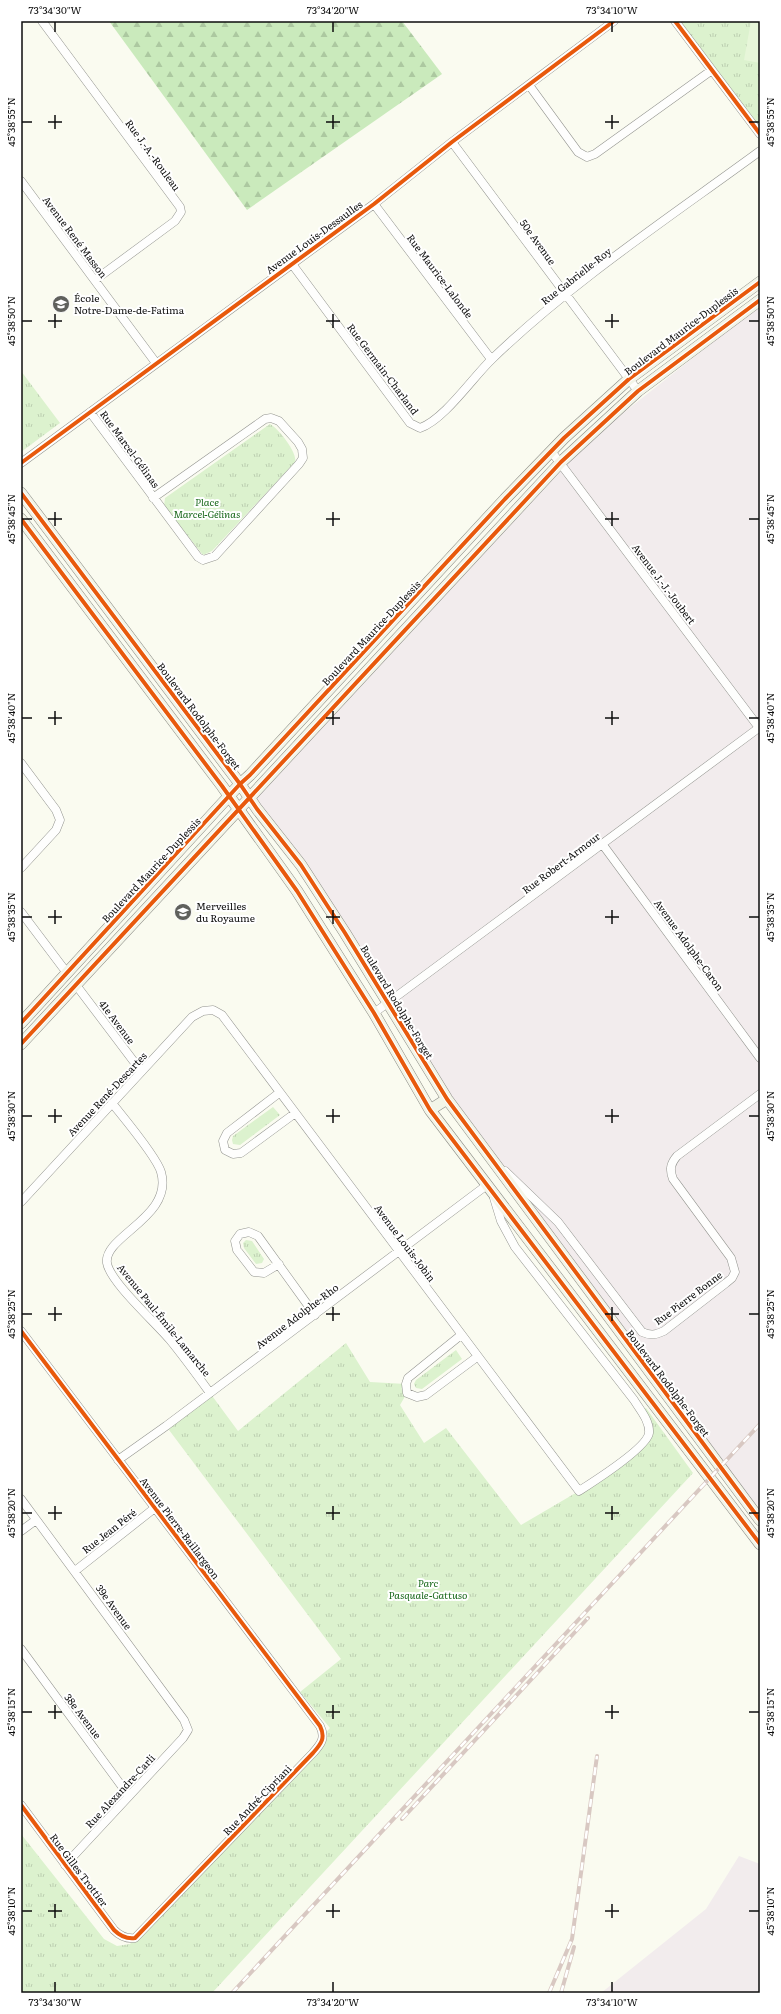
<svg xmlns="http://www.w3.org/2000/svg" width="781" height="2014" font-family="Literata,serif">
	<defs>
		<pattern id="grass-tufts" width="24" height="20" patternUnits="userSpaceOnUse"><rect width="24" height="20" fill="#dcf2ce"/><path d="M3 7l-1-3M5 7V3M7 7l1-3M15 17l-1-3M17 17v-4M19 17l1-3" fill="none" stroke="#bcceb0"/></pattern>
		<pattern id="forest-firs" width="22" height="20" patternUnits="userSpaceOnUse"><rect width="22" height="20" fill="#caeabc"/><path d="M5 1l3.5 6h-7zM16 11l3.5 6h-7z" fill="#acc8a0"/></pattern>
	</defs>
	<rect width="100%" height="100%" fill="#fafbf0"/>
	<!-- industrial -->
	<path fill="#f2eced" d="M760,305V1507L739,1491L490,1157L389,1004L249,798L561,462Z
		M739,1856L760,1864V1993H601L706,1909Z"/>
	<!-- grass -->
	<path fill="url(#grass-tufts)" d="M676,21H760V134Z
		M21,371L60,423L21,452Z
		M270,424C278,428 298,453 295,462L212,551L203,555L164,506L165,498Z
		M273,1107L280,1115L240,1145L233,1144L232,1140L233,1136Z
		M246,1240L252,1241L264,1259L262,1263L256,1264L244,1248L243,1243Z
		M346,1343L370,1382L406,1384L407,1393L400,1405L424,1443L446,1428L521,1525L579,1491L641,1446L649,1434L640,1411L646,1408L693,1473L212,1993H21V1834L104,1939L117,1946L130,1944L330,1728L300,1692L341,1659L166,1426L210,1393L238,1431Z
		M456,1350L462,1359L422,1389L416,1388L414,1384L416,1380Z"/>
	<!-- forest -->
	<path fill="url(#forest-firs)" d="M109,21H402L442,74L247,210Z"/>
	<!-- pitch -->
	<path fill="#e7f6d9" d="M751,21H760V63L744,60Z"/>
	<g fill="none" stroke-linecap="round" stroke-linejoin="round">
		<!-- street casing -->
		<g stroke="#93948f" stroke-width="9">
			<path id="street" d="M42,21L180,207L181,212L175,221L95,280
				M675,21L760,134
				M529,85L578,152L587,157L595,154L712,70
				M452,142L638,391
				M21,181L156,363
				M374,204L491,359
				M292,264L410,423L420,428C444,420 473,377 492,359C573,281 670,217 760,151
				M90,412L198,557L203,560L215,556L299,464L303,458L302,449L298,442L279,421L271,418L265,419L153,498
				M551,451L760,729
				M21,463L374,204L452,142L614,21
				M21,763L56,810L60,820L56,830L21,868
				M603,845L760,1058
				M21,912L67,973
				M76,985L141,1071
				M374,1013L760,727
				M279,1093L227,1133L223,1141L225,1150L233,1154L241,1153L294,1114
				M112,1103C123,1117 157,1157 161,1172C174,1217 103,1236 107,1263C110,1282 156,1323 170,1340C184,1357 197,1375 210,1393
				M505,1171L558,1222L642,1332C651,1336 655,1335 664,1331L726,1283L732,1278L735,1272L731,1258L673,1179C669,1169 671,1163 677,1156L760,1094
				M21,1202L192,1017L203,1011L213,1010L222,1015L579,1491C593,1482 647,1448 649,1433C650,1421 640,1410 634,1400L515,1247L501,1221L494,1198
				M279,1264L264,1273L254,1272L237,1250L235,1241L240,1234L249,1232L258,1236L315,1315
				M21,1331L320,1726C326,1738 321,1744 313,1753L135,1938C127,1939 121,1937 114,1930L21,1805
				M461,1335L408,1378L406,1384L407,1393L417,1397L426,1395L477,1357
				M118,1460L166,1426L487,1185
				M21,1499L184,1720L188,1730L183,1738L65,1865
				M21,1531L36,1520
				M75,1571L156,1507
				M21,1649L129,1796"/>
		</g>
		<!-- secondary casing -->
		<g stroke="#8a8a85" stroke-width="12">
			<path id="secondary" d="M21,493L240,784L257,809L301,865L345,933L447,1099L760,1520
				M21,519L222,786L297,891L374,1013L430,1110L760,1544
				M21,1023L240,784L250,775L505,499L564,438L629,379L760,282
				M21,1044L561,462L638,391L760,300
				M430,1110L447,1099"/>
		</g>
		<!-- street -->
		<use href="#street" stroke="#fefefd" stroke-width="8"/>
		<!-- secondary -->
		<use href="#secondary" stroke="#f3f5e8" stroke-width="11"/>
		<!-- rail casing -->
		<g stroke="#d8c8c2" stroke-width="4">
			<path id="rail" d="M402,1819L588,1618
				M232,1993L760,1424
				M549,1993L572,1939L597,1756
				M561,1993L574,1947"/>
		</g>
		<!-- rail -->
		<use href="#rail" stroke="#fff" stroke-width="2.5" stroke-dasharray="8" stroke-linecap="butt"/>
		<!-- cycleway casing -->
		<g stroke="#fff" stroke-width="6">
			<path id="cycleway" d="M675,21L760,134
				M21,463L374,204L452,142L614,21
				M21,493L240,784L257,809L301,865L345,933L447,1099L760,1520
				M21,519L222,786L297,891L374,1013L430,1110L760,1544
				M21,1023L240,784L250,775L505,499L564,438L629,379L760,282
				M21,1044L561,462L638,391L760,300
				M21,1331L320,1726C326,1738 321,1744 313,1753L135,1938C127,1939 121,1937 114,1930L21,1805"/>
		</g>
		<!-- cycleway -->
		<use href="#cycleway" stroke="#e8590c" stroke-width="4"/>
	</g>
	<!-- ticks -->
	<path fill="none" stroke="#0c0c0c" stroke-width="1.5" d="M55,22V32M333,22V32M612,22V32M55,115V129M333,115V129M612,115V129M22,122H32M48,122H62M326,122H340M605,122H619M749,122H759M55,314V328M333,314V328M612,314V328M22,321H32M48,321H62M326,321H340M605,321H619M749,321H759M55,512V526M333,512V526M612,512V526M22,519H32M48,519H62M326,519H340M605,519H619M749,519H759M55,711V725M333,711V725M612,711V725M22,718H32M48,718H62M326,718H340M605,718H619M749,718H759M55,910V924M333,910V924M612,910V924M22,917H32M48,917H62M326,917H340M605,917H619M749,917H759M55,1109V1123M333,1109V1123M612,1109V1123M22,1116H32M48,1116H62M326,1116H340M605,1116H619M749,1116H759M55,1307V1321M333,1307V1321M612,1307V1321M22,1314H32M48,1314H62M326,1314H340M605,1314H619M749,1314H759M55,1506V1520M333,1506V1520M612,1506V1520M22,1513H32M48,1513H62M326,1513H340M605,1513H619M749,1513H759M55,1705V1719M333,1705V1719M612,1705V1719M22,1712H32M48,1712H62M326,1712H340M605,1712H619M749,1712H759M55,1904V1918M333,1904V1918M612,1904V1918M22,1911H32M48,1911H62M326,1911H340M605,1911H619M749,1911H759M55,1982V1992M333,1982V1992M612,1982V1992"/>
	<!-- icons -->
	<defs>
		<g id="school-disc" transform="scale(0.9)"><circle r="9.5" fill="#5f605c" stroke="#fff"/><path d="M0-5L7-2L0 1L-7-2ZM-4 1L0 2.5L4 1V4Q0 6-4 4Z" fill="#fff"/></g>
	</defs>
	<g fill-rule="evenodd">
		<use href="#school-disc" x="61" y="304"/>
		<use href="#school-disc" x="183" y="912"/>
	</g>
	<g text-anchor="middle" stroke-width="4" stroke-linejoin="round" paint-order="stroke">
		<!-- street labels -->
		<g font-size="10" fill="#0c0c0c" stroke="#fff">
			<text transform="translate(153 155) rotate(54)" y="4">Rue J.-A.-Rouleau</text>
			<text transform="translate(75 237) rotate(53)" y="4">Avenue René Masson</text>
			<text transform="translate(314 237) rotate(-36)" y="4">Avenue Louis-Dessaulles</text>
			<text transform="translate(538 242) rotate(54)" y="4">50e Avenue</text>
			<text transform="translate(440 276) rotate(53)" y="4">Rue Maurice-Lalonde</text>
			<text transform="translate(576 276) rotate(-38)" y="4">Rue Gabrielle-Roy</text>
			<text transform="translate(681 331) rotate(-37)" y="4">Boulevard Maurice-Duplessis</text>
			<text transform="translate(383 369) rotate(53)" y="4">Rue Germain-Charland</text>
			<text transform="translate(130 449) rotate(54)" y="4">Rue Marcel-Gélinas</text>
			<text transform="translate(664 584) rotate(53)" y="4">Avenue J.-J.-Joubert</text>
			<text transform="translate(371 633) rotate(-47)" y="4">Boulevard Maurice-Duplessis</text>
			<text transform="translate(199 716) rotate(53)" y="4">Boulevard Rodolphe-Forget</text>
			<text transform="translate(561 863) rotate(-37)" y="4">Rue Robert-Armour</text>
			<text transform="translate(151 870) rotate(-47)" y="4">Boulevard Maurice-Duplessis</text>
			<text transform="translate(689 945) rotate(54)" y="4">Avenue Adolphe-Caron</text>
			<text transform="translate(397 1002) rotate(59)" y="4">Boulevard Rodolphe-Forget</text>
			<text transform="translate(117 1022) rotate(53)" y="4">41e Avenue</text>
			<text transform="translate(107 1094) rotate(-47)" y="4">Avenue René-Descartes</text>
			<text transform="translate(405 1243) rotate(53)" y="4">Avenue Louis-Jobin</text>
			<text transform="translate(688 1298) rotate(-37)" y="4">Rue Pierre Bonne</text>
			<text transform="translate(297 1316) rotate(-37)" y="4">Avenue Adolphe-Rho</text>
			<text transform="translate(164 1320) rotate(51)" y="4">Avenue Paul-Émile-Lamarche</text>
			<text transform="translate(668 1383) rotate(53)" y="4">Boulevard Rodolphe-Forget</text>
			<text transform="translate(180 1528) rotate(53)" y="4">Avenue Pierre-Baillargeon</text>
			<text transform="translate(109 1531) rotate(-38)" y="4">Rue Jean Péré</text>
			<text transform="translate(114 1607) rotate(54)" y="4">39e Avenue</text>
			<text transform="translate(83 1716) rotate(53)" y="4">38e Avenue</text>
			<text transform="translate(120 1791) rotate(-47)" y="4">Rue Alexandre-Carli</text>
			<text transform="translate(257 1800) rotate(-46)" y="4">Rue André-Cipriani</text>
			<text transform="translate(79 1870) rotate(53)" y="4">Rue Gilles Trottier</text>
		</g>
		<!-- poi labels -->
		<g font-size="10" fill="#0c0c0c" stroke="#fff" text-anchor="start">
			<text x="74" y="302">École<tspan x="74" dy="12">Notre-Dame-de-Fatima</tspan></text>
			<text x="196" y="910">Merveilles<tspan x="196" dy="12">du Royaume</tspan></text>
		</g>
		<!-- park labels -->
		<g font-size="10" font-style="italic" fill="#19681b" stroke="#fff">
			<text x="207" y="506">Place<tspan x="207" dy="12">Marcel-Gélinas</tspan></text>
			<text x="428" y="1587">Parc<tspan x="428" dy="12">Pasquale-Gattuso</tspan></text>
		</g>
	</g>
	<!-- border -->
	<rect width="781" height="2014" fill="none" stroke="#ffffff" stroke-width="44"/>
	<rect x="22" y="22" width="737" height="1970" fill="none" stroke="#0c0c0c" stroke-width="1.5"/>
	<g font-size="10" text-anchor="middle" fill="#0c0c0c">
		<text x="55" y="14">73°34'30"W</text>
		<text x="333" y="14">73°34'20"W</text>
		<text x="612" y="14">73°34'10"W</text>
		<text transform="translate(11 122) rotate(-90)" y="4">45°38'55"N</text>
		<text transform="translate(770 122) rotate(-90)" y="4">45°38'55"N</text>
		<text transform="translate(11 321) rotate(-90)" y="4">45°38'50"N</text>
		<text transform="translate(770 321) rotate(-90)" y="4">45°38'50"N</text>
		<text transform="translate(11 519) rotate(-90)" y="4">45°38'45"N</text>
		<text transform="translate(770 519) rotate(-90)" y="4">45°38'45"N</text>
		<text transform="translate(11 718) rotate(-90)" y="4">45°38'40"N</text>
		<text transform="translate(770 718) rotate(-90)" y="4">45°38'40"N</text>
		<text transform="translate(11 917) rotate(-90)" y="4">45°38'35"N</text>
		<text transform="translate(770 917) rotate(-90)" y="4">45°38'35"N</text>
		<text transform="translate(11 1116) rotate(-90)" y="4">45°38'30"N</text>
		<text transform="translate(770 1116) rotate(-90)" y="4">45°38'30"N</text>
		<text transform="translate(11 1314) rotate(-90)" y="4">45°38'25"N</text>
		<text transform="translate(770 1314) rotate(-90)" y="4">45°38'25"N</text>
		<text transform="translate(11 1513) rotate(-90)" y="4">45°38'20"N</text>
		<text transform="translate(770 1513) rotate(-90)" y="4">45°38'20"N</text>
		<text transform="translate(11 1712) rotate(-90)" y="4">45°38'15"N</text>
		<text transform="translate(770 1712) rotate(-90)" y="4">45°38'15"N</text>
		<text transform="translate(11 1911) rotate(-90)" y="4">45°38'10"N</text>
		<text transform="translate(770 1911) rotate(-90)" y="4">45°38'10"N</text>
		<text x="55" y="2006">73°34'30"W</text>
		<text x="333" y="2006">73°34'20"W</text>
		<text x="612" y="2006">73°34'10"W</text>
	</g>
</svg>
